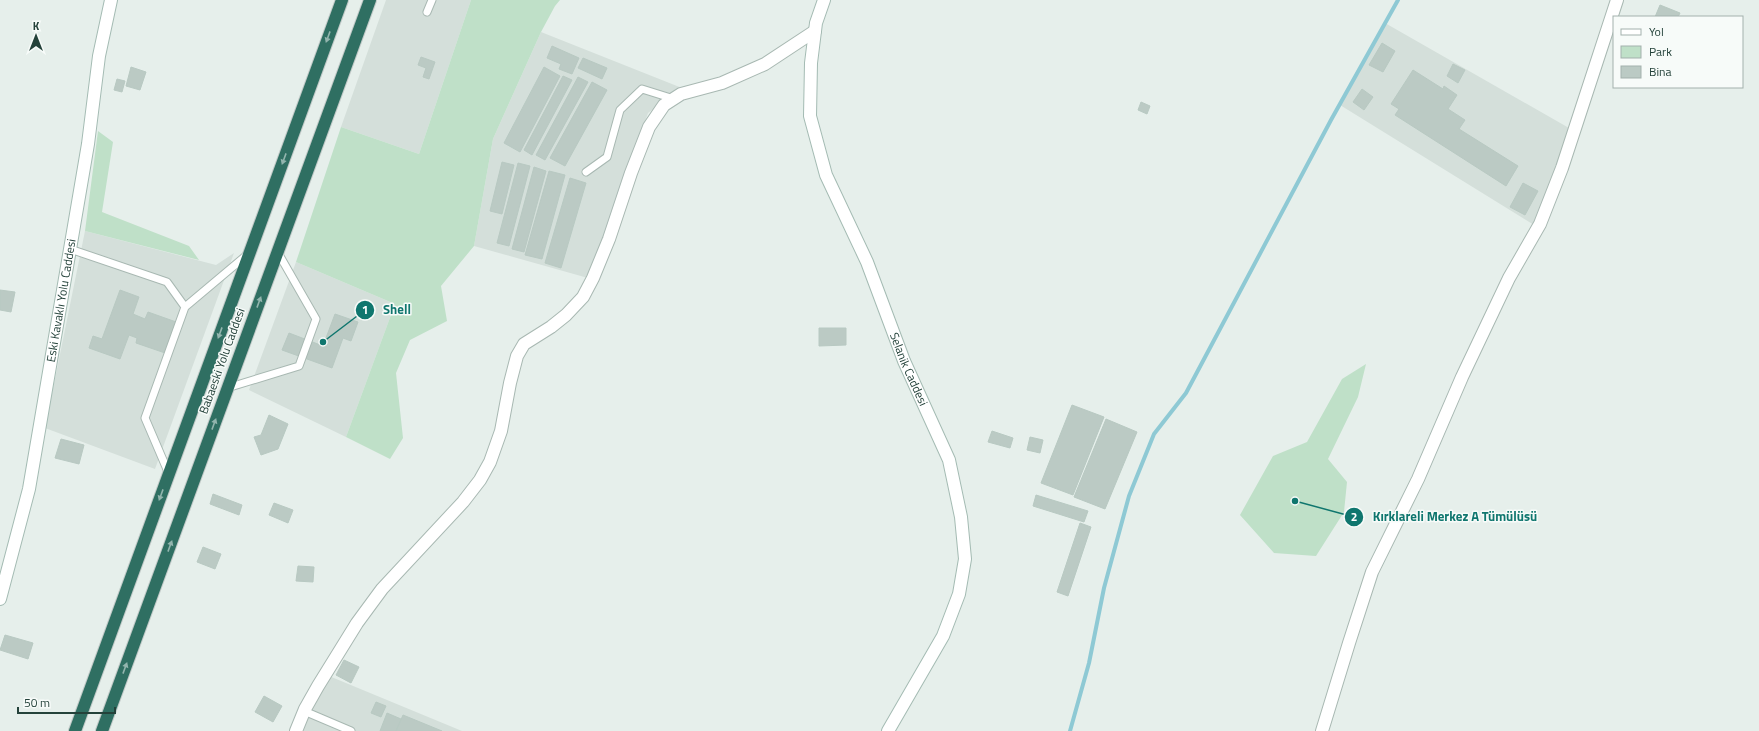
<svg xmlns="http://www.w3.org/2000/svg" width="1759" height="731" font-family="'Titillium Web',sans-serif">
	<rect width="100%" height="100%" fill="#e6efeb"/>
	<!-- built -->
	<path fill="#d4dfda" d="M386,0H471L419,154L341,127Z
		M1385,23L1569,128L1557,170L1534,225L1340,105Z
		M541,32L682,88L648,113L588,278L474,246L493,139Z
		M85,231L216,265L234,253L155,469L45,428Z
		M296,262L395,304L346,437L249,390Z
		M329,676L462,731H300Z"/>
	<!-- green -->
	<path fill="#bfe0c8" d="M471,0H560L555,6L541,32L493,139L474,246L441,286L447,321L410,340L396,373L403,438L390,459L346,437L395,304L296,262L341,127L419,154Z
		M98,131L113,142L102,212L189,246L199,260L85,231Z
		M1366,364L1358,397L1328,459L1347,482L1344,512L1316,556L1274,553L1240,515L1273,456L1307,442L1342,379Z"/>
	<g fill="none" stroke-linecap="round" stroke-linejoin="round">
		<!-- stream -->
		<path stroke="#8ec9d4" stroke-width="4" d="M1070,731L1089,663L1104,588L1129,496L1154,434L1186,393L1331,120L1398,0"/>
	</g>
	<!-- building -->
	<path fill="#bbcac4" stroke="#b8c9c2" d="M1660,5L1680,13L1678,17H1655Z
		M1382,43L1395,51L1383,72L1369,65Z
		M552,46L579,58L572,74L559,69L561,64L547,58Z
		M421,57L435,62L429,79L423,77L426,68L418,65Z
		M583,58L607,68L602,79L578,68Z
		M1453,64L1465,70L1458,83L1447,76Z
		M131,67L146,72L140,90L126,86Z
		M544,67L560,76L520,152L504,143Z
		M1413,70L1443,89L1444,86L1457,95L1448,109L1465,120L1459,129L1518,166L1506,186L1395,115L1399,109L1391,104Z
		M563,76L572,80L532,155L524,150Z
		M578,77L588,82L545,160L536,155Z
		M117,79L125,81L122,92L114,90Z
		M592,82L607,90L565,166L550,158Z
		M1362,89L1373,97L1364,110L1353,102Z
		M1141,102L1150,106L1147,114L1138,110Z
		M502,162L514,165L502,214L490,211Z
		M518,163L530,166L509,246L497,243Z
		M534,167L546,171L524,252L512,249Z
		M549,171L565,175L542,259L525,255Z
		M570,178L586,183L561,268L545,263Z
		M1523,183L1538,191L1525,215L1510,207Z
		M0,290L15,292L11,312L0,310Z
		M120,290L139,297L133,314L145,319L148,312L179,323L168,354L136,343L137,338L129,335L120,359L89,348L93,336L102,339Z
		M335,314L358,322L351,341L343,338L332,368L282,350L289,333L323,346Z
		M819,328H846V345L819,346Z
		M1072,405L1104,417L1073,495L1041,483Z
		M269,415L288,424L278,449L261,455L254,437L261,435Z
		M1106,419L1137,432L1105,509L1074,497Z
		M992,431L1013,438L1010,448L988,442Z
		M1030,437L1043,440L1040,453L1027,450Z
		M61,439L84,445L79,464L55,458Z
		M213,494L242,505L239,515L210,504Z
		M1036,495L1088,511L1084,522L1033,506Z
		M274,503L293,510L288,523L269,515Z
		M1080,523L1091,527L1068,596L1057,592Z
		M203,547L221,554L215,569L197,562Z
		M298,566L314,567L313,582L296,581Z
		M5,635L33,643L28,659L0,650Z
		M344,660L359,667L351,683L336,675Z
		M264,696L282,706L273,722L255,712Z
		M376,702L386,706L381,717L371,713Z
		M387,713L401,719L396,731H380Z
		M403,715L442,731H396Z"/>
	<g fill="none" stroke-linecap="round" stroke-linejoin="round">
		<!-- lane casing -->
		<g stroke="#a8b8b2" stroke-width="9">
			<path id="lane" d="M427,12L432,0
				M586,172L607,157L620,110L642,89L674,99
				M70,249L167,282L185,307
				M227,388L299,366L316,319L277,251
				M169,474L145,418L185,307L248,254
				M304,711L351,731"/>
		</g>
		<!-- street casing -->
		<g stroke="#a8b8b2" stroke-width="14">
			<path id="street" d="M296,731L305,709L318,686L357,623L382,589L463,502L480,480L490,462L501,431L510,383L517,356L524,344L551,327L566,315L583,297L593,278L609,239L631,173L649,127L664,105L681,94L722,83L765,64L815,31
				M1322,731L1349,643L1372,572L1418,479L1462,377L1509,278L1540,224L1562,168L1617,0"/>
		</g>
		<!-- secondary casing -->
		<g stroke="#a4bbb3" stroke-width="14">
			<g id="secondary">
				<path id="s1" d="M824,0L816,23L811,63L810,116L826,175L867,262L904,361L949,460L961,517L965,559L959,594L943,636L888,731"/>
				<path id="s2" d="M0,599L29,489L88,144L99,56L111,0"/>
			</g>
		</g>
		<!-- highway casing -->
		<g stroke="#c2cac8" stroke-width="14">
			<path id="highway" d="M75,731L342,0
				M102,731L370,0"/>
		</g>
		<!-- lane -->
		<use href="#lane" stroke="#fff" stroke-width="7"/>
		<!-- street -->
		<use href="#street" stroke="#fff" stroke-width="12"/>
		<!-- secondary -->
		<use href="#secondary" stroke="#fff" stroke-width="12"/>
		<!-- highway -->
		<use href="#highway" stroke="#2f6f62" stroke-width="12"/>
	</g>
	<!-- one-way arrows -->
	<defs><path id="oneway-solid" d="M-6-.8H1V-3.2L6.5 0L1 3.2V.8H-6Z"/></defs>
	<g fill="#93b5ae">
		<use href="#oneway-solid" transform="translate(328 37) rotate(110)"/>
		<use href="#oneway-solid" transform="translate(284 159) rotate(110)"/>
		<use href="#oneway-solid" transform="translate(259 302) rotate(-70)"/>
		<use href="#oneway-solid" transform="translate(220 333) rotate(110)"/>
		<use href="#oneway-solid" transform="translate(214 424) rotate(-70)"/>
		<use href="#oneway-solid" transform="translate(161 495) rotate(110)"/>
		<use href="#oneway-solid" transform="translate(170 546) rotate(-70)"/>
		<use href="#oneway-solid" transform="translate(125 668) rotate(-70)"/>
	</g>
	<g text-anchor="middle" stroke-width="3" stroke-linejoin="round" paint-order="stroke">
		<!-- street labels -->
		<g font-size="12" fill="#24423a" stroke="#f7fbf9">
			<text dy="4" stroke="none"><textPath href="#s2" startOffset="305">Eski Kavaklı Yolu Caddesi</textPath></text>
			<text transform="translate(222 361) rotate(-70)" y="4">Babaeski Yolu Caddesi</text>
			<text dy="4" stroke="none"><textPath href="#s1" startOffset="390">Selanik Caddesi</textPath></text>
		</g>
	</g>
	<!-- callouts -->
	<path fill="none" stroke="#0f766e" stroke-width="1.5" d="M323 342L365 310M1295 501L1354 517"/>
	<g fill="#0f766e" stroke="#f7fbf9" stroke-width="1.5">
		<circle cx="323" cy="342" r="4"/>
		<circle cx="1295" cy="501" r="4"/>
		<circle cx="365" cy="310" r="10"/>
		<circle cx="1354" cy="517" r="10"/>
	</g>
	<g font-size="12" text-anchor="middle" font-weight="bold" fill="#fff">
		<text x="365" y="314">1</text>
		<text x="1354" y="521">2</text>
	</g>
	<g font-size="13" text-anchor="middle" font-weight="bold" fill="#0f766e" stroke="#f7fbf9" stroke-width="3" stroke-linejoin="round" paint-order="stroke">
		<text x="397" y="314">Shell</text>
		<text x="1455" y="521">Kırklareli Merkez A Tümülüsü</text>
	</g>
	<!-- legend -->
	<rect x="1613" y="16" width="130" height="72" fill="#f7fbf9" stroke="#a3b1ad"/>
	<rect x="1621" y="29" width="20" height="6" fill="#ffffff" stroke="#a3b1ad"/>
	<text x="1649" y="36" font-size="12" fill="#24423a">Yol</text>
	<rect x="1621" y="46" width="20" height="12" fill="#bfe0c8" stroke="#a3b1ad"/>
	<text x="1649" y="56" font-size="12" fill="#24423a">Park</text>
	<rect x="1621" y="66" width="20" height="12" fill="#bbcac4" stroke="#a3b1ad"/>
	<text x="1649" y="76" font-size="12" fill="#24423a">Bina</text>
	<!-- north arrow -->
	<g transform="translate(36 36)" stroke="#f7fbf9" stroke-width="3" paint-order="stroke">
	<path d="M0-3L7 15L0 10L-7 15Z" fill="#24423a"/>
	<text y="-6" font-size="11" font-weight="bold" text-anchor="middle" fill="#24423a">K</text>
	</g>
	<!-- scale -->
	<path d="M18 707v6h97v-6" fill="none" stroke="#24423a" stroke-width="2"/>
	<text x="24" y="707" font-size="12" fill="#24423a" stroke="#f7fbf9" stroke-width="3" paint-order="stroke">50 m</text>
</svg>
